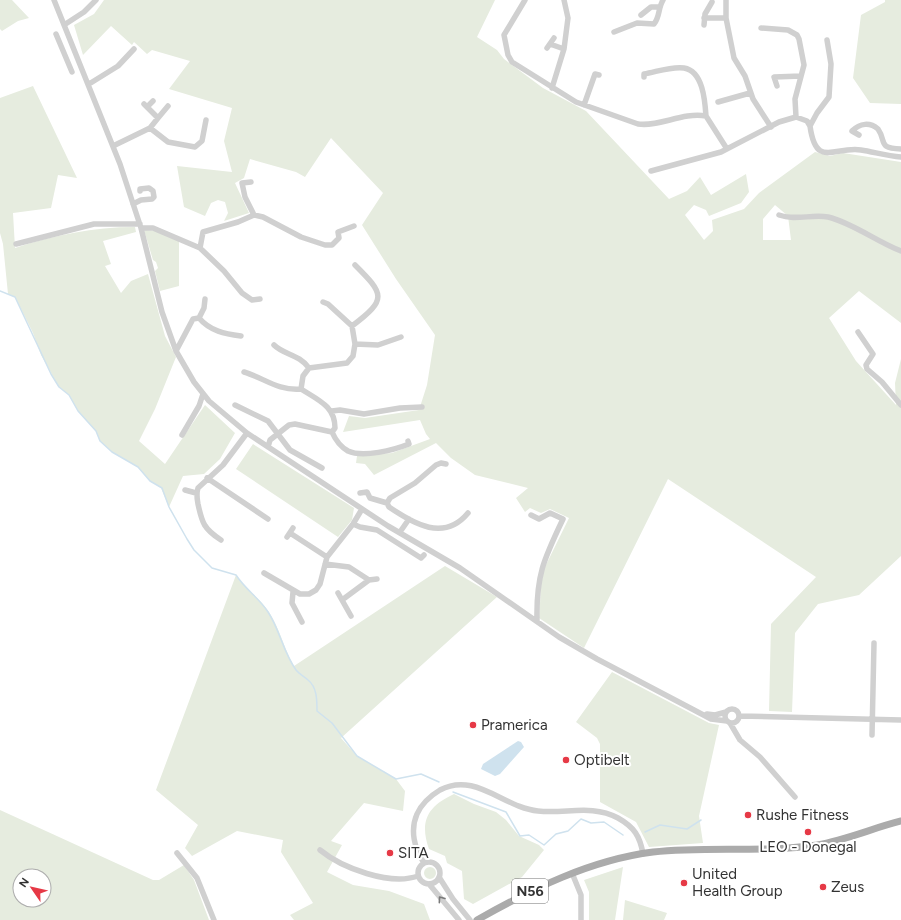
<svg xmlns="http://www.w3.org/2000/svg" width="901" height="920" font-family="Figtree,sans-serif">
	<rect width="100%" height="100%" fill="#fff"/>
	<!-- green -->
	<path fill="#e6ecdf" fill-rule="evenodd" d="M0,0H12L29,18L18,21L2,31L0,29Z
		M104,0H495L477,37L497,50L504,59L543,88L586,111L669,199L687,191L700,177L711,195L746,174L749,192L741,203L709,216L706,210L694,205L685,215L704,240L713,231L712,220L744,209L759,193L815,152L830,156L843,153L901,162V323L859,291L829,318L856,361L896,405L895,383L901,359V556L859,595L818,604L795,633L792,712L769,711L771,624L816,577L668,479L584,648L539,618L542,573L569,518L550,509L541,513L530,508L525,512L516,498L528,488L475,475L451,458L436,443L374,475L365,464L356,463L357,456L392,453L430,439L426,434L420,420L343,432L349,416L365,418L419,410L427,385L435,335L396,279L362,225L383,193L331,138L305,177L296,172L250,159L244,178L235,183L249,213L224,221L228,213L225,202L218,200L211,203L205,216L184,207L177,166L232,172L224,141L232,108L169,89L190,61L152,50L147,54L134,42L132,45L111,26L83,55L74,25L94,14ZM775,205L788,216L791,240H763V219Z
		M885,0H901V104L870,103L853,78L861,15L885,2Z
		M33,86L77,178L58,175L51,208L13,213L15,248C55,235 93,227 135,227L136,232L103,241L111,264L105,266L121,293L131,281L148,274L165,336L176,357L155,409L139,441L165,464L205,405L235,433L220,459L204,474L183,476L169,507L161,488L150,481L138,467L112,452L100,441L96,431L78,411L69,395L59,387L41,355L33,333L15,297L8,294L3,244L0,233V98Z
		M144,230L157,231L179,240V286L160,291L155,271L158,268L156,262L153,260Z
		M253,444L354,508L352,520L338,537L236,469Z
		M445,566L497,597L341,738L357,756L396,779L405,791L403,811L364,803L331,841L342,845L327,872L353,885L389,891L424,904L430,920H294L290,915L313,903L281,852L283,840L237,831L192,856L185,848L198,825L156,790L236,575C245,589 260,598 269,612C280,629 284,649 294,666Z
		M612,672L709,723L719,725L699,816L703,843L649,847L636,822L600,802V744L597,738L576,722Z
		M454,794L474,804L496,812L506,820L519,836L539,845L544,850L522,877L473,904L464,899L462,871L447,863L445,856L429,849C419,821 428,806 454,794Z
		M0,810L153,880H159L184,865L194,880L209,920H0ZM20,876H44V900H20Z
		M424 873a6 6 0 1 1 12 0a6 6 0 1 1-12 0Z
		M623,867L615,920H589V892L584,880Z
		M625,900L667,913L664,920H623Z"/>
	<!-- water -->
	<path fill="#cfe2ee" d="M518,741L521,742L524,747L500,774L495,776L481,769L483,764Z"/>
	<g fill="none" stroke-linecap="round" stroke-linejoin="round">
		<!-- stream -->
		<path stroke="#cfe2ee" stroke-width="1.5" d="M0,291L15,297L51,374L59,387L69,395L78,411L96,431L100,441L112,452L138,467L150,481L162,488L169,507L187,539L194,550L212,568L236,575C245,589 259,598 268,612C280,630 283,652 296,670C299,674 304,676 308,680C317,687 317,700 317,711L332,723L357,756L396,779L421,774L439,782
			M453,792L506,812L520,836L529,835L544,845L556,834L568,831L581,819L591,823L604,822L623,835
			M645,832L660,825L687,829L701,820"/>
		<!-- minor -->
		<path stroke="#d0d0d0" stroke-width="5.5" d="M54,0L120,164L141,228L162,312L176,351L194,382L209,401L247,433L388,526L460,568L559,637L597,659L694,710L711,719L727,721
			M525,0L504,35L508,55L512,62L576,102L638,124C660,127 682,112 706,116C705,101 703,71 684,68C672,66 656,72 644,74V77
			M726,0V18L734,58L745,76L753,99L771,127
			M641,15L651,7H659
			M704,18H726
			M64,25L84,12L96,0
			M704,25L705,14L712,2
			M761,28L788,30L797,35L799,39L804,65L795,99L796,117
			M614,32L637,23L654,24C660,17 658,8 663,0
			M56,34L72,72
			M550,44L564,49L552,88
			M547,48L554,38
			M564,49L568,18L564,0
			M89,84L118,66L134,49
			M777,86L774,77L801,76
			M718,102L750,93
			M144,104L158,118L168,106
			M584,105L595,74L599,75
			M147,107L153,101
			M706,116L727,149
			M810,126C816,169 834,146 861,150C874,152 887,156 901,157
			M150,128L168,142L195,147L202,141L206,120
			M859,135L852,131C860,123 870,122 878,129C887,142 877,148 901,149
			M113,146L150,128L158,118
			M651,171L721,152L779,122L796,117L807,121L810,126L817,113L829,97L831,64L827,40
			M251,182L242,183L245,197L254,215
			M133,204L141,200L152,199L154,197L153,191L149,188L140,189V191
			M779,215C796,221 811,214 828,217C853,223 877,242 901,251
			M141,228H153L200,248L203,232L238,222L254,215L263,217L301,237L325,245H332L339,238L338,232L354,226
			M16,244L94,224H140
			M200,248L224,271L242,293L252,300L260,299
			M323,302L328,304L352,326C388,299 384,294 355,265
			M199,318L204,308L205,299
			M352,326L355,344L378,345L401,337
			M858,332L873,354L866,365L867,369L882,382L901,405
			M274,345C284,355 299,354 309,368L347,363L353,356L355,344
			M176,351L193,319L199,318C210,331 225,334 241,336
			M244,372C264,378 278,391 301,389L303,376L309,368
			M235,405L268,421L290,450L322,468
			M332,411L340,410L364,414L400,408L422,407
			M332,432C335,439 341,447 348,451C363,458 394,450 409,444L408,441
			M182,435L199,406L203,394
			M268,447L270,440L289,425L295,424L332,432L335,428C335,406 318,400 301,389
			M446,464L441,463L436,465L415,483L390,498L387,503L389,507C414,524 444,542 468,513
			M207,478L268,519
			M185,490L196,493
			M360,493L367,492L370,498L387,503
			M531,515L539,519L550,513L563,519C544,559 536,575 537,621
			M353,524L360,527L377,530L421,558L424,555
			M400,532L409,519
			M290,533L327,557
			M287,537L293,528
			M221,540C204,529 202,523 198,504C197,498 196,494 198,488L223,465L247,433
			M325,564L349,567L369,580
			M264,573L300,594H309L316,590L320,584L327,557L353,524L362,509
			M293,592L292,603L302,622
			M338,593L351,616
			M342,600L369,580L377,579
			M725 716a7 7 0 1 1 14 0a7 7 0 1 1-14 0Z
			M707,714L715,715L726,712
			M739,716L901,720
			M730,723L740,740L760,757L795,797
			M872,735L874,643
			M320,850C342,868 390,886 418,876
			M177,853L197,878L214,920
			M418 873a11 11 0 1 1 22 0a11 11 0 1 1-22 0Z
			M424,863C414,848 410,830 417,814C422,803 430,796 440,790C475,771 504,808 538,811C566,814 592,804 618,818C634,827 640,836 643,854
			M572,873L581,895V920
			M439,877L453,899L470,920
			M429,884L459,920"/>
		<!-- major -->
		<path stroke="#ababab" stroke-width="7" d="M477,920C532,889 590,860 653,852C708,846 763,853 817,845C846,840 873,828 901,821"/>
	</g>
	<!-- one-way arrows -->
	<defs><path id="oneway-chevron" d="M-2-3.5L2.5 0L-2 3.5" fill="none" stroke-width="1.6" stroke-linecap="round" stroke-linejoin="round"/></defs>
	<use stroke="#7a7a7a" href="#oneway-chevron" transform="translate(441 899) rotate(-126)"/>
	<!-- markers -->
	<g fill="#e63946" stroke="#fff" stroke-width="1.5">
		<circle cx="473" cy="725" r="4"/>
		<circle cx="566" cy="760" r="4"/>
		<circle cx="748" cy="815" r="4"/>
		<circle cx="808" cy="832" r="4"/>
		<circle cx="390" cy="853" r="4"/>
		<circle cx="684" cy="883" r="4"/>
		<circle cx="823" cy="887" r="4"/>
	</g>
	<g text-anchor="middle" stroke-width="4" stroke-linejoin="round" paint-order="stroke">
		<!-- shield labels -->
		<rect fill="#fff" stroke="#707070" stroke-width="1" x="512" y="879" width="36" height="24" rx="3"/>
		<g font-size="14" font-weight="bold" fill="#333">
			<text x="530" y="896">N56</text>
		</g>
		<!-- poi labels -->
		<g font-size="15" fill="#333" stroke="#fff" text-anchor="start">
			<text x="481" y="730">Pramerica</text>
			<text x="574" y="765">Optibelt</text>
			<text x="756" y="820">Rushe Fitness</text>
			<text x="808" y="852" text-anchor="middle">LEO - Donegal</text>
			<text x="398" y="858">SITA</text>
			<text x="692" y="879">United<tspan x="692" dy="17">Health Group</tspan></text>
			<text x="831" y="892">Zeus</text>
		</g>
	</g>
	<!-- north arrow -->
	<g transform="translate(32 888) rotate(304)"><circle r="19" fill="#ffffff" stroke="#adadad"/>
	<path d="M0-3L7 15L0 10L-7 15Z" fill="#e63946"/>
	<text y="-6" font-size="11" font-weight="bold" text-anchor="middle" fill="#333333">N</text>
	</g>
</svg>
